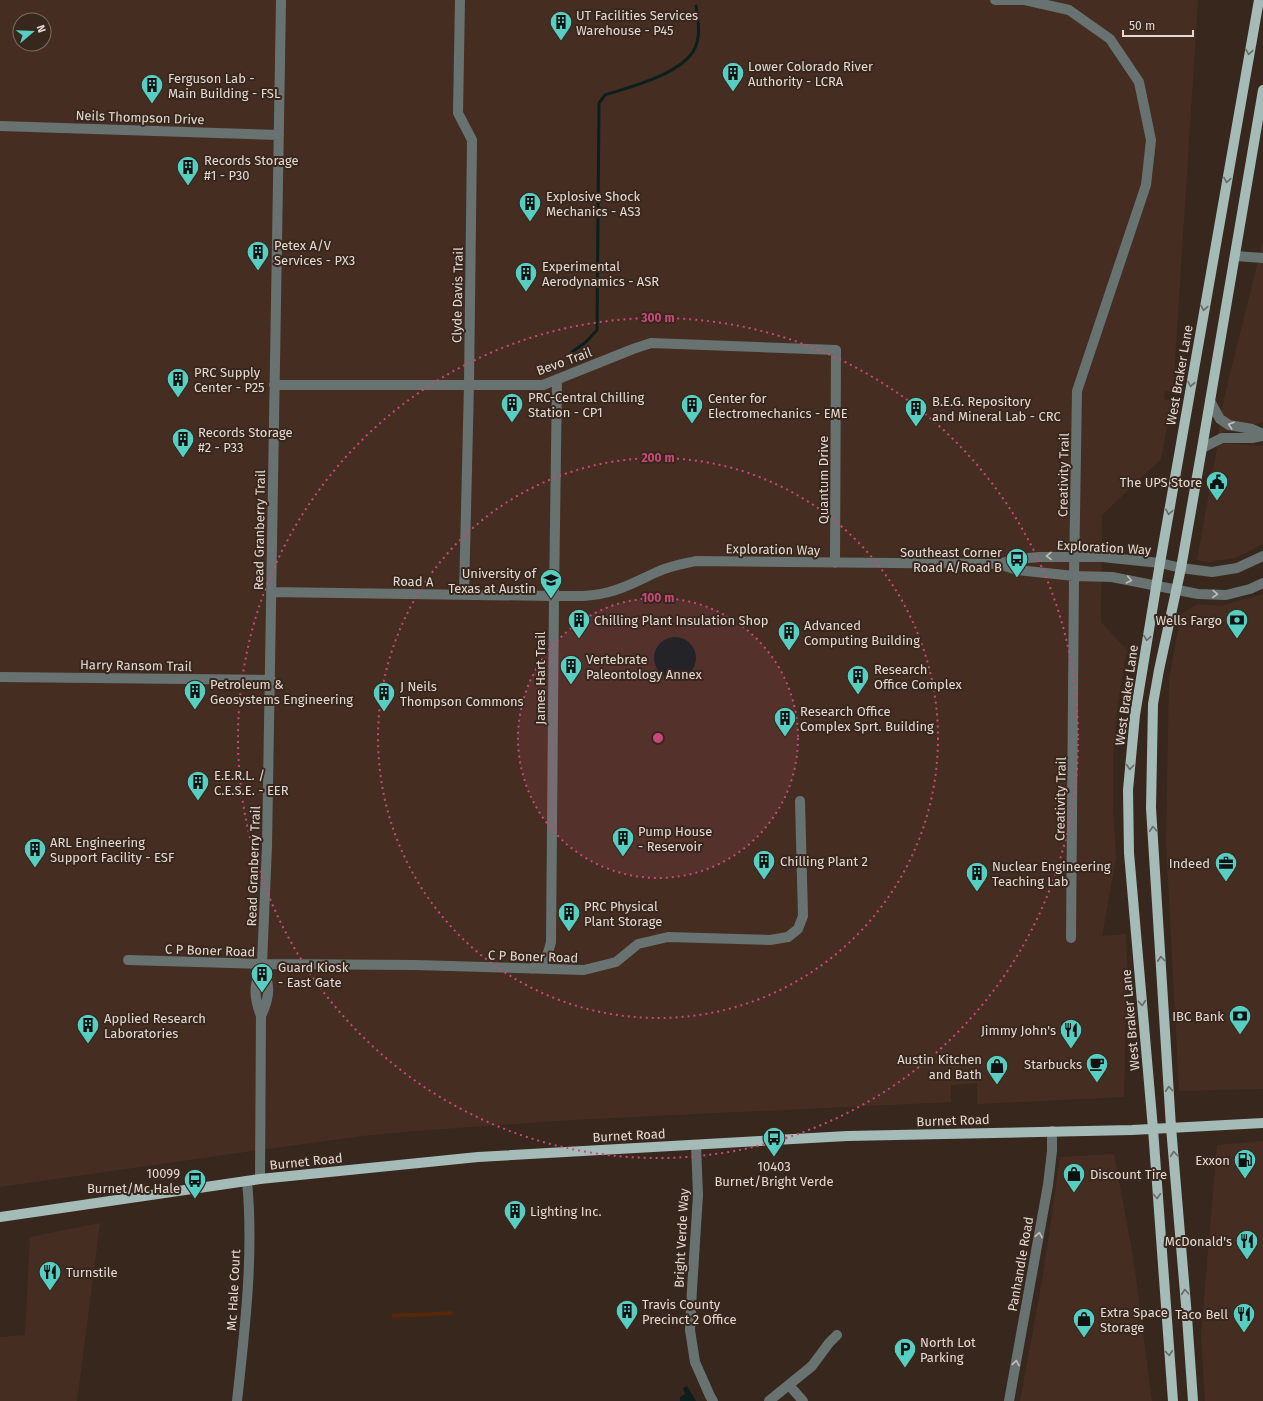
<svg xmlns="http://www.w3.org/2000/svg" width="1263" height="1401" font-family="'Fira Sans',sans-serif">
	<rect width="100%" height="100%" fill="#38271d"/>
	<!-- built -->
	<path fill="#452e21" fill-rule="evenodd" d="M0,0H1198L1173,392L1165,391L1164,399L1172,401L1161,459L1102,515L1101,622L1127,650L1118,702L1113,757V806L1116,858L1102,936L1126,934L1127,958L1124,1097L977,1104V1083L951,1085V1102L571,1120L415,1131L362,1136L260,1150L0,1187ZM20,20H44V44H20Z
		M1263,241V422L1218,434L1224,398Z
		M1218,443L1263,446V544L1235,558L1209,562L1197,560Z
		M1263,594V1089L1179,1091L1166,842L1169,679L1181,614L1198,604L1220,606Z
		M1263,1141V1401H1205L1201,1336L1217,1145Z
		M1114,1154L1133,1256L1152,1401H1020L1043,1275L1060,1157Z
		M100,1223L77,1401H0V1337L25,1335L30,1237Z"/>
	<!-- green -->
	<path fill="#562807" d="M453,1311L452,1315L392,1318V1314Z"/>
	<!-- water -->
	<path fill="#0d1f1d" d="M654 658a21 21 0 1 1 42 0a21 21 0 1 1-42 0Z
		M687,1386L695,1399L696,1401H680V1397L685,1394L683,1388Z"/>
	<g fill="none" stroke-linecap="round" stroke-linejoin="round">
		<!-- stream -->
		<path stroke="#0d1f1d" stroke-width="3" d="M572,352L586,342L597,330L599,103L605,95C630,87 683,74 695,48C701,35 698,20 696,6"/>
		<!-- minor -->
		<path stroke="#687371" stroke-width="10" d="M460,0L458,113L472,140L469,384L464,595
			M995,0H1025L1069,10L1110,39L1139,82L1151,140L1146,185L1077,391L1074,576L1071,938
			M0,126L279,135
			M1235,256L1263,258
			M274,385H543L633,349L651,343L836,350L835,563
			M1210,401L1220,419L1229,425L1252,429L1263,434
			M1202,448L1222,438H1252L1263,436
			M999,564L1016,559L1040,557H1102L1160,563L1181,568L1212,572L1237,568L1263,556
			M271,592L554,596C572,596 591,597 609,592C626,588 641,579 657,572C670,566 683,564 696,561L999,564L1017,570L1074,576L1112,577L1198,594L1226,595L1250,589L1263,583
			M0,677L271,680
			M128,960L262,964L416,965L584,970L616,962L638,944L668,937L770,940L788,937L798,929L803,916L800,801
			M532,969C546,961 547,958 551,942L554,596L557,379
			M261,1016C271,995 270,985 262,964
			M696,1145L698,1195L692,1289L690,1330L695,1362L710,1396L713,1401
			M260,1179L261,1016C253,995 254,985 262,964L267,846L281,0
			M789,1385L803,1401
			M237,1401C245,1328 254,1254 247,1181
			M769,1401L812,1366L829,1343L837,1335
			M1009,1401L1048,1185L1052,1151V1131"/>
		<!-- major -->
		<path stroke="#a4bbb8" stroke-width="10" d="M0,1217L260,1179L478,1157L847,1136L1132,1130L1263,1123
			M1173,1401L1153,1129L1129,853L1128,790L1135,715L1160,563L1259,0
			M1193,1401L1187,1317L1171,1127L1151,808L1153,704L1159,670L1181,568L1202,448L1263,90"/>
	</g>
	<!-- one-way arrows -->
	<defs><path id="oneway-chevron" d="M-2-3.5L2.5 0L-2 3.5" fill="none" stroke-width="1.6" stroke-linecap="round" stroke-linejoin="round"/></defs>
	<g stroke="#696a63">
		<use href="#oneway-chevron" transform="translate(1249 52) rotate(100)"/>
		<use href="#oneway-chevron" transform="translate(1227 180) rotate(100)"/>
		<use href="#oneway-chevron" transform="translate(1204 308) rotate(100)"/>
		<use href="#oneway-chevron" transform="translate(1191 384) rotate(100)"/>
		<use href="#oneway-chevron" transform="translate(1169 512) rotate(100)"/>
		<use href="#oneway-chevron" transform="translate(1147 638) rotate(99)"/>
		<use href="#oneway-chevron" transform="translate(1130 767) rotate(95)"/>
		<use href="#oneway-chevron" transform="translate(1153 829) rotate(-94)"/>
		<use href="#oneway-chevron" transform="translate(1161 959) rotate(-94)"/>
		<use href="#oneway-chevron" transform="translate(1142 1003) rotate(85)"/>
		<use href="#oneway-chevron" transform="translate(1169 1089) rotate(-94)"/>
		<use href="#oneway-chevron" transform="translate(1174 1154) rotate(-95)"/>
		<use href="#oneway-chevron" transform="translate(1157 1196) rotate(86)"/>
		<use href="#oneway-chevron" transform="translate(1185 1292) rotate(-95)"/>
		<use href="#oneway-chevron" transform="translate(1169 1353) rotate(86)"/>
	</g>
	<g stroke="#c5bfba">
		<use href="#oneway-chevron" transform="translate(1231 425) rotate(-162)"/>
		<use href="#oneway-chevron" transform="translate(1049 556) rotate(179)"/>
		<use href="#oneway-chevron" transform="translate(1129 580) rotate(12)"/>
		<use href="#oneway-chevron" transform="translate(1215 594) rotate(2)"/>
		<use href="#oneway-chevron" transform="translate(1039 1235) rotate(-80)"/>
		<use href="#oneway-chevron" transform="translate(1016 1363) rotate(-80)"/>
	</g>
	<!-- distance rings -->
	<circle cx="658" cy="738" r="140" fill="#ca4879" fill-opacity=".12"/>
	<g fill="none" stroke="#ca4879" stroke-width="2" stroke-dasharray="2 4">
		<circle cx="658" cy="738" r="140"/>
		<circle cx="658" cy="738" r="280"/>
		<circle cx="658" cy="738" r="420"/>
	</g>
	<!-- icons -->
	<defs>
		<g id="building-pin" transform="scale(1.15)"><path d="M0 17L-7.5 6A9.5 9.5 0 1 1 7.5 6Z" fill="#56cec2" stroke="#38271d"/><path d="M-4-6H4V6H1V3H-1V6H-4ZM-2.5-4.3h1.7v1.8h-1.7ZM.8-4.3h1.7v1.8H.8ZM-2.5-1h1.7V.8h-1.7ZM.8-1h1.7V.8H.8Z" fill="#111"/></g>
		<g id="civic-pin" transform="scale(1.15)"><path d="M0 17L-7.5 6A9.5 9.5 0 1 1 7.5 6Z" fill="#56cec2" stroke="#38271d"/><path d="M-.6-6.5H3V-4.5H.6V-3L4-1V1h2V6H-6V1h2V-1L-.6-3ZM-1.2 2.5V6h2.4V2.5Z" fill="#111"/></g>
		<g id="bus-pin" transform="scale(1.15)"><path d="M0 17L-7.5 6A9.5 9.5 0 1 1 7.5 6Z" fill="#56cec2" stroke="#38271d"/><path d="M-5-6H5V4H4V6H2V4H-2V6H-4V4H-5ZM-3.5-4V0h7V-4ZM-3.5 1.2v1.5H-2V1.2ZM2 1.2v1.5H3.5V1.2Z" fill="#111"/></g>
		<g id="university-pin" transform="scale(1.15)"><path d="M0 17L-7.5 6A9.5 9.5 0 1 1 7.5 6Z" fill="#56cec2" stroke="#38271d"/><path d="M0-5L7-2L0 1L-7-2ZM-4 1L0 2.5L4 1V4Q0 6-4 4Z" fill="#111"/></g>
		<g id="bank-pin" transform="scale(1.15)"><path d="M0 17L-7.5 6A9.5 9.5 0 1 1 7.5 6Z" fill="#56cec2" stroke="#38271d"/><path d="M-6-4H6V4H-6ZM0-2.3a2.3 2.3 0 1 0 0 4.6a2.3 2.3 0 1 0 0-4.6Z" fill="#111"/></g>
		<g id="office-pin" transform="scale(1.15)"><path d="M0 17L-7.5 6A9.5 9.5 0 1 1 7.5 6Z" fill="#56cec2" stroke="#38271d"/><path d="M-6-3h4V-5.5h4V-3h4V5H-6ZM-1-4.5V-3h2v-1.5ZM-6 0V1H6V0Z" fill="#111"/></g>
		<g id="restaurant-pin" transform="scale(1.15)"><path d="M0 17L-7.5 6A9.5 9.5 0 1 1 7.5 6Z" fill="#56cec2" stroke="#38271d"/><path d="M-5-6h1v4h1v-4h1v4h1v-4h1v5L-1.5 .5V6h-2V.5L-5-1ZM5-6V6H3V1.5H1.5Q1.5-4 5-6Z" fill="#111"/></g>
		<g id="cafe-pin" transform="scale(1.15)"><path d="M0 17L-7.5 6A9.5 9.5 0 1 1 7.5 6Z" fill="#56cec2" stroke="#38271d"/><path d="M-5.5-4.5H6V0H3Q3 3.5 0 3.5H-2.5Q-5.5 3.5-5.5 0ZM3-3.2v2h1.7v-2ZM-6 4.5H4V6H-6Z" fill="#111"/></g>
		<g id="shop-pin" transform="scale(1.15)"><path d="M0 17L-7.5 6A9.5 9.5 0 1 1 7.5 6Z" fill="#56cec2" stroke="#38271d"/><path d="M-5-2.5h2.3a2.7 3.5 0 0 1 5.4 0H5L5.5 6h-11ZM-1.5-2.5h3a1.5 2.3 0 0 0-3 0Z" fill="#111"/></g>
		<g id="fuel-pin" transform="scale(1.15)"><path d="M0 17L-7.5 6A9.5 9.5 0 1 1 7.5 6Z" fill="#56cec2" stroke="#38271d"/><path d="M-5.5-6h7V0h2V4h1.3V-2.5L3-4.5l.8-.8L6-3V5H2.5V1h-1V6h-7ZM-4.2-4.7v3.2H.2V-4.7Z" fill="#111"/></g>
		<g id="parking-pin" transform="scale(1.15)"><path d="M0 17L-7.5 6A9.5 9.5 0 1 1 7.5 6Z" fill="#56cec2" stroke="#38271d"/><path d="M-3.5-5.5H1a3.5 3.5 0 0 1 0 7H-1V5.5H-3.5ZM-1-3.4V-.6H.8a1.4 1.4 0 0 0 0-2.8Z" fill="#111"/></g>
	</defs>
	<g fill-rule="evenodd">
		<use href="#building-pin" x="561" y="22"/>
		<use href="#building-pin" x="733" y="73"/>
		<use href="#building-pin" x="152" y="85"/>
		<use href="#building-pin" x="188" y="167"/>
		<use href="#building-pin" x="530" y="203"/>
		<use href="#building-pin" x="258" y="252"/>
		<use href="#building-pin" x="526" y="273"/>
		<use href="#building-pin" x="178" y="379"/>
		<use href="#building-pin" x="512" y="404"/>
		<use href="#building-pin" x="692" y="405"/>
		<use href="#building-pin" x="916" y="408"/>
		<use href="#building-pin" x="183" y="439"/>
		<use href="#civic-pin" x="1217" y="482"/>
		<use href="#bus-pin" x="1017" y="559"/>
		<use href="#university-pin" x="551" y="580"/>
		<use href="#building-pin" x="579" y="620"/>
		<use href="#bank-pin" x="1237" y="620"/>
		<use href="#building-pin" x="789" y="632"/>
		<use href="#building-pin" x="571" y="666"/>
		<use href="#building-pin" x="858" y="676"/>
		<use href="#building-pin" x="195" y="691"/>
		<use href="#building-pin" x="384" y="693"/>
		<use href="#building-pin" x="785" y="718"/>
		<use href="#building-pin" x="198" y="782"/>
		<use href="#building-pin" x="623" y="838"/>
		<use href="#building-pin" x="35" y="849"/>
		<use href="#building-pin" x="764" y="861"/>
		<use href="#office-pin" x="1226" y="863"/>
		<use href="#building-pin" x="977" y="873"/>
		<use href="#building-pin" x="569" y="913"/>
		<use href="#building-pin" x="262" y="974"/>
		<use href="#bank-pin" x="1240" y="1016"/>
		<use href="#building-pin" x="88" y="1025"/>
		<use href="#restaurant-pin" x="1071" y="1030"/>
		<use href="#cafe-pin" x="1097" y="1064"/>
		<use href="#shop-pin" x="997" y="1066"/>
		<use href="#bus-pin" x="774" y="1138"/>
		<use href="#fuel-pin" x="1245" y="1160"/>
		<use href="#shop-pin" x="1074" y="1174"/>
		<use href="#bus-pin" x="195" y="1180"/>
		<use href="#building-pin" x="515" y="1211"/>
		<use href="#restaurant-pin" x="1247" y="1241"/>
		<use href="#restaurant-pin" x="50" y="1272"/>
		<use href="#building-pin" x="627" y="1311"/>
		<use href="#restaurant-pin" x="1244" y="1314"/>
		<use href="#shop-pin" x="1084" y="1319"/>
		<use href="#parking-pin" x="905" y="1349"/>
	</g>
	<g text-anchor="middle" stroke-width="4" stroke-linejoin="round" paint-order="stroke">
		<!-- poi labels -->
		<g font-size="13" fill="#e4d8d2" stroke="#38271d" text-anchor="start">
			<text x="576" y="20">UT Facilities Services<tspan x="576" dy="15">Warehouse - P45</tspan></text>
			<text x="748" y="71">Lower Colorado River<tspan x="748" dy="15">Authority - LCRA</tspan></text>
			<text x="168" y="83">Ferguson Lab -<tspan x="168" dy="15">Main Building - FSL</tspan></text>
			<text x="204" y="165">Records Storage<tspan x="204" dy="15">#1 - P30</tspan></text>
			<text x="546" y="201">Explosive Shock<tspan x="546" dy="15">Mechanics - AS3</tspan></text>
			<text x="274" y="250">Petex A/V<tspan x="274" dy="15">Services - PX3</tspan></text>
			<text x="542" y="271">Experimental<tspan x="542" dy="15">Aerodynamics - ASR</tspan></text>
			<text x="194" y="377">PRC Supply<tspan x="194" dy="15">Center - P25</tspan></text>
			<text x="528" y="402">PRC-Central Chilling<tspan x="528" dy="15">Station - CP1</tspan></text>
			<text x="708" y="403">Center for<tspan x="708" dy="15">Electromechanics - EME</tspan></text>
			<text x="932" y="406">B.E.G. Repository<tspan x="932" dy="15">and Mineral Lab - CRC</tspan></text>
			<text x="198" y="437">Records Storage<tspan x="198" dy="15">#2 - P33</tspan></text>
			<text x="1202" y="487" text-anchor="end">The UPS Store</text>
			<text x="1002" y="557" text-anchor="end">Southeast Corner<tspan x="1002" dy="15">Road A/Road B</tspan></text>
			<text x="536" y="578" text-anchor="end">University of<tspan x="536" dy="15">Texas at Austin</tspan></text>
			<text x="594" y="625">Chilling Plant Insulation Shop</text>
			<text x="1222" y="625" text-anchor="end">Wells Fargo</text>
			<text x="804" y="630">Advanced<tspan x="804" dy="15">Computing Building</tspan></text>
			<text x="586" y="664">Vertebrate<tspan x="586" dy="15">Paleontology Annex</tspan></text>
			<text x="874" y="674">Research<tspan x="874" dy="15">Office Complex</tspan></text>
			<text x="210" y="689">Petroleum &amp;<tspan x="210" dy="15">Geosystems Engineering</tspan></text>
			<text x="400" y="691">J Neils<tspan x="400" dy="15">Thompson Commons</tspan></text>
			<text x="800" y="716">Research Office<tspan x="800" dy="15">Complex Sprt. Building</tspan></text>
			<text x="214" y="780">E.E.R.L. /<tspan x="214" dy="15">C.E.S.E. - EER</tspan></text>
			<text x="638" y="836">Pump House<tspan x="638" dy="15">- Reservoir</tspan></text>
			<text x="50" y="847">ARL Engineering<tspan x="50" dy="15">Support Facility - ESF</tspan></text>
			<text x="780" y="866">Chilling Plant 2</text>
			<text x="1210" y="868" text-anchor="end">Indeed</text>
			<text x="992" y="871">Nuclear Engineering<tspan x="992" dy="15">Teaching Lab</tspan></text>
			<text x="584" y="911">PRC Physical<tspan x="584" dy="15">Plant Storage</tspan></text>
			<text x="278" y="972">Guard Kiosk<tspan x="278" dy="15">- East Gate</tspan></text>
			<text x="1224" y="1021" text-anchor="end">IBC Bank</text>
			<text x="104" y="1023">Applied Research<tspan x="104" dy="15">Laboratories</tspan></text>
			<text x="1056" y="1035" text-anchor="end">Jimmy John's</text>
			<text x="982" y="1064" text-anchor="end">Austin Kitchen<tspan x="982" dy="15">and Bath</tspan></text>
			<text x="1082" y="1069" text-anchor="end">Starbucks</text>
			<text x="1230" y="1165" text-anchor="end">Exxon</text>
			<text x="774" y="1171" text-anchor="middle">10403<tspan x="774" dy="15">Burnet/Bright Verde</tspan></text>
			<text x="180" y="1178" text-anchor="end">10099<tspan x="180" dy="15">Burnet/Mc Hale</tspan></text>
			<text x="1090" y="1179">Discount Tire</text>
			<text x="530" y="1216">Lighting Inc.</text>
			<text x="1232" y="1246" text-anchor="end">McDonald's</text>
			<text x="66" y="1277">Turnstile</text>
			<text x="642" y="1309">Travis County<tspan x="642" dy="15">Precinct 2 Office</tspan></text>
			<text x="1100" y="1317">Extra Space<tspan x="1100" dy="15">Storage</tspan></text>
			<text x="1228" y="1319" text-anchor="end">Taco Bell</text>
			<text x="920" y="1347">North Lot<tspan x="920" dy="15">Parking</tspan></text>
		</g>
		<!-- street labels -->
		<g font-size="13" fill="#e4d8d2" stroke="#38271d">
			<text transform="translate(140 117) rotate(2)" y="5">Neils Thompson Drive</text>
			<text transform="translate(457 295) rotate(-89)" y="5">Clyde Davis Trail</text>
			<text transform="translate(564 361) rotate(-20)" y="5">Bevo Trail</text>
			<text transform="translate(1179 375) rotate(-80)" y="5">West Braker Lane</text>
			<text transform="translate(1063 475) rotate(-89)" y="5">Creativity Trail</text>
			<text transform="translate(823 480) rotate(-90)" y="5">Quantum Drive</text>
			<text transform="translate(259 530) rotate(-89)" y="5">Read Granberry Trail</text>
			<text transform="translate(1104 547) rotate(3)" y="5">Exploration Way</text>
			<text transform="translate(773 549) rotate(1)" y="5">Exploration Way</text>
			<text transform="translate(413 581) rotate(1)" y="5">Road A</text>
			<text transform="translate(136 665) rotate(1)" y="5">Harry Ransom Trail</text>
			<text transform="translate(540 678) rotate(-90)" y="5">James Hart Trail</text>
			<text transform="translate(1126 695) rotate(-82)" y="5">West Braker Lane</text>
			<text transform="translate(1060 799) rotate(-89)" y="5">Creativity Trail</text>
			<text transform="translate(253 866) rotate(-88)" y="5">Read Granberry Trail</text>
			<text transform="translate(210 950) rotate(2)" y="5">C P Boner Road</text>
			<text transform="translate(533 956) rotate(2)" y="5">C P Boner Road</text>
			<text transform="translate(1130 1020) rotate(-95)" y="5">West Braker Lane</text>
			<text transform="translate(953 1120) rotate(-2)" y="5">Burnet Road</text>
			<text transform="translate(629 1135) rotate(-3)" y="5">Burnet Road</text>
			<text transform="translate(306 1161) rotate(-6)" y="5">Burnet Road</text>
			<text transform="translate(681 1238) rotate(-87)" y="5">Bright Verde Way</text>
			<text transform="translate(1020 1264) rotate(-80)" y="5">Panhandle Road</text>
			<text transform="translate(233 1290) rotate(-87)" y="5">Mc Hale Court</text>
		</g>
	</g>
	<circle cx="658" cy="738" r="6" fill="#ca4879" stroke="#38271d" stroke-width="2"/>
	<g font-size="12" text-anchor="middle" font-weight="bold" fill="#ca4879" stroke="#38271d" stroke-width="4" stroke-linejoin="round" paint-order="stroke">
		<text x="658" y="322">300 m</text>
		<text x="658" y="462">200 m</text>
		<text x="658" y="602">100 m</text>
	</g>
	<!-- north arrow -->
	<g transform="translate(32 32) rotate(71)"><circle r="19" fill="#38271d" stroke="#7d6e65"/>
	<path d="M0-3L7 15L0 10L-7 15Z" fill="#56cec2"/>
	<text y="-6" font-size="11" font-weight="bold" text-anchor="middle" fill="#e4d8d2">N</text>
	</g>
	<!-- scale -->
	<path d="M1123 30v6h70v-6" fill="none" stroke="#e4d8d2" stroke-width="2"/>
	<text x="1129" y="30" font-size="12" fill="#e4d8d2" stroke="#38271d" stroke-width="3" paint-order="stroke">50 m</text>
</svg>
